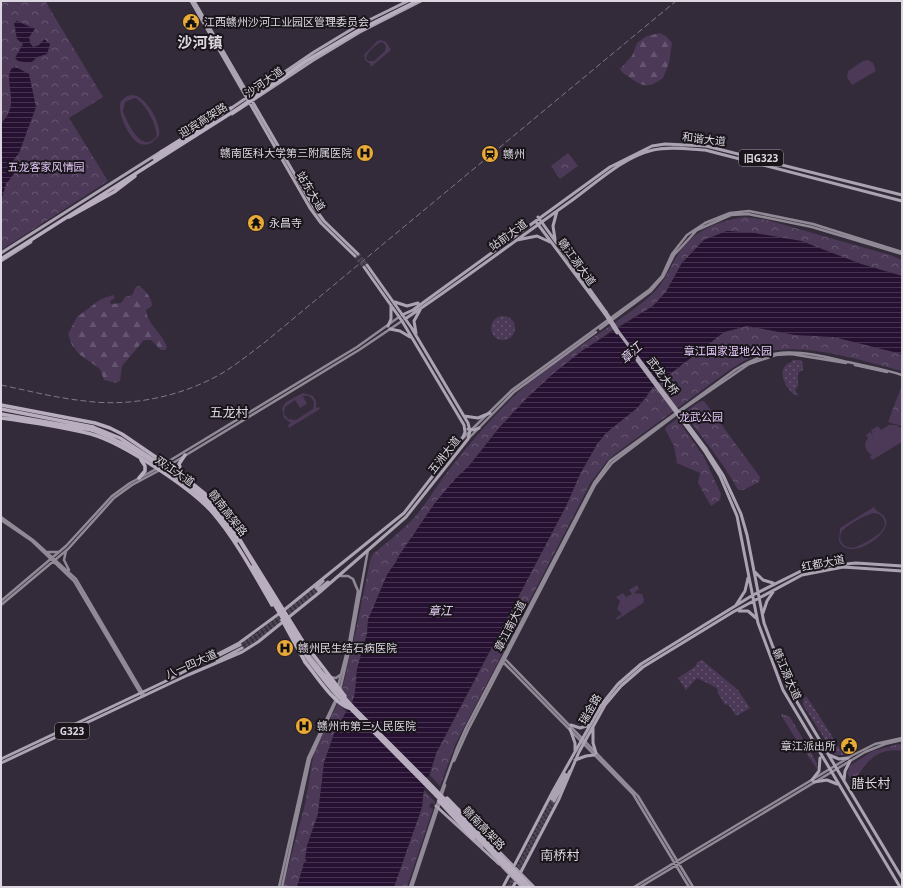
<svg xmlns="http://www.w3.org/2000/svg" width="903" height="888" font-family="'Noto Sans','Noto Sans SC',sans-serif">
	<defs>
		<pattern id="grass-tufts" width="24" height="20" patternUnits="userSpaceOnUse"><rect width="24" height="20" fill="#4c3958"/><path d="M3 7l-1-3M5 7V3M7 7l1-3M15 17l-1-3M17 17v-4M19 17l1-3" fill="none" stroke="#655570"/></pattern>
		<pattern id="forest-firs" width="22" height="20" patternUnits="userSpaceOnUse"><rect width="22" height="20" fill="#4c3958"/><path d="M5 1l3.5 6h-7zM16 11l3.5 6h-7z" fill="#655570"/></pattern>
		<pattern id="park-crowns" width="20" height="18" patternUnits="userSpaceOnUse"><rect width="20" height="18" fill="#4c3958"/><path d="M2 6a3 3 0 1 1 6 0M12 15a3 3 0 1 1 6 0" fill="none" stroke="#655570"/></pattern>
		<pattern id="garden-dots" width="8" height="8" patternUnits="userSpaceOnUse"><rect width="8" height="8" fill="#4c3958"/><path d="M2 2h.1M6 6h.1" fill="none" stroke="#655570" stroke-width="1.8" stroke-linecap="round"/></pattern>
		<pattern id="water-rules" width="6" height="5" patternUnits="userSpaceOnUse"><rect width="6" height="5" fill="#261132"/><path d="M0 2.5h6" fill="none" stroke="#45334f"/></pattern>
	</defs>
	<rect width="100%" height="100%" fill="#332b39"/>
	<!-- grass -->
	<path fill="url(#grass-tufts)" d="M782,714L790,717L817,763V769L801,745L799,744L781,715Z
		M899,744L902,745V751C877,746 861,765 854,786L848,774L849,766L873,751Z"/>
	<!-- forest -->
	<path fill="url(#forest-firs)" d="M660,33L666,36L672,43L669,63L663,78C648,89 643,87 629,77C625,74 622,73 620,69L632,56L637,43L647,36Z
		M139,286C146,290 152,299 152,306L146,310C147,324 163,334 167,347L165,350H161L151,340H144L122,366L120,381L116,383L104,380L100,369L79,354L72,345L68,334L77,317L101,299L113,295L115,298L110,301L111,304L121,303L125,297L132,295L136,287Z"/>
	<!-- park -->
	<path fill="url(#park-crowns)" d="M1,1H45L103,97L69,118L108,181L1,250Z
		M568,153L578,166L560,179L551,166Z
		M745,217L767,220L890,255L902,260V276L861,264L801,241L754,233L727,231L704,240L682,263L666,292L653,306L611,331L554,373L527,398L499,428L469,466L435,503L387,575L368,620L367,634L357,669L355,693L352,703L342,690L356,630L370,561L373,554C385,544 399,533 410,522C422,510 432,493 442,479C464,450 488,421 514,396C554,359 605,333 648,298C665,283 666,274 677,256C691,231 718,221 745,217Z
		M747,326L796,335L834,337L902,354V371C863,361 806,342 766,352C752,355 740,363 728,371L615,454L607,461L591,482L455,745L440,786L430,775L436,754L566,506L580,474L597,444L606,433L637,408L647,397L650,390L724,332Z
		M902,385V426L888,422Z
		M704,401L760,477L759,482L743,490H738C723,462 703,439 684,413L699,402Z
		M677,419L704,457L721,494L720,500L711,506L698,483L700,473L677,463L674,446L665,429L667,426Z
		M338,703L347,713L336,728L324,763L318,814L307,846V860L304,863L297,887H283L305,804L314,752Z
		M424,790L435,802V804L431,803L429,807L433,809L407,887H394L422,807Z"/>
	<!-- garden -->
	<path fill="url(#garden-dots)" d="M491 328a12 12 0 1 1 24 0a12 12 0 1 1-24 0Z
		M793,360H801L803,364V370L798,373V386L795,390L798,394L797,396C788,392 778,376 785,366C787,363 791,363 793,360Z
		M702,660L738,690L750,708L736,716L728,704L725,705L718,693L717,688L697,678L686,690L678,678L696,666L697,662Z
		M806,696L811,703L844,755H836L833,752L803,705V699Z"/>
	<!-- pitch -->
	<path fill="#4c3958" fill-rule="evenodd" d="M381,40L386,42L391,50L371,67L370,64L365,60L364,55L377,41ZM382,42L386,46L385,51L374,61H368L366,58C367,52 376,44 382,42Z
		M868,60L873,63L876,71L852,85L847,77L848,71L863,61Z
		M133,95C146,96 162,124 159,136L150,144C146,145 142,145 138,143C129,137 116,112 121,101L127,96ZM135,98C144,101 159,128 156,137C141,154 128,123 123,112L125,102Z
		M303,393L313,396L316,401V408L319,407L320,409L289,428L288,425L291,423L284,418L282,408L286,402ZM303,396C311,394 316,401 313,409L296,420L288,419L284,414L285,407L295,400L300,408L307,404Z
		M889,425H896L901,428L902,442L872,460L870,457L872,455C865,451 863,444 868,438L866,435L870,432L873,435L871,430L878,426L881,430Z
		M874,507C877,513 884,513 886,520C891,535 849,563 839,541L840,528ZM874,513C879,514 882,515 884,520C889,532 866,542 858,546C849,551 837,544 841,533C843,527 867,514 874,513Z
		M637,585L639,589L634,593L642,594L644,599L643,603L617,620L616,618L622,614L617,609L620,601L616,597L623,593L626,597L632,594L629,590Z"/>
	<!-- water -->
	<path fill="url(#water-rules)" d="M17,21L35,29L29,37L30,43L33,47L39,45L44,39L50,44L47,54L37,57L31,63L18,61L15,58L23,44L17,39L14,23Z
		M14,66L29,74L36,107L19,153L12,162L14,174L6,184L1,201V123C23,104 0,78 14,66Z
		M727,231L754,233L801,241L861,264L902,276V354L834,337L796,335L747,326L724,332L653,387L637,408L606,433L597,444L580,474L566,506L436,753L423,794L422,807L394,887H297L304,863L307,860L305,859L307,846L318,814L324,763L336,728L352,703L355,693L357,669L367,634L368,620L387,575L396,562L398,557L435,503L455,479L469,466L499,428L527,398L554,373L583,350L653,306L666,292L682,263L704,240Z"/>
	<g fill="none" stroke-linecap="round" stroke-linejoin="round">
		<!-- primary-tunnel -->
		<path stroke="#4c4552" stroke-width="3" stroke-dasharray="3 1.5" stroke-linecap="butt" d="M358,254L367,265
			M355,256L364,267
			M240,645L255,636L316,588
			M242,648L257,639L318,590
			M516,871L552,799
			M517,873L554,801
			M508,887L514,876
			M510,887L515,878"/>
		<!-- secondary -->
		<path stroke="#918a96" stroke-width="2.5" d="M600,329L651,291L663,277L674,255L697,230L731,215L748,214L812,227L902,254
			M855,365L887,372
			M463,438L512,390L649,290L662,276L672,254L687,235L705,223L730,213L749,211L813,224L902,252
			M468,439L514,392L596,332
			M164,464L357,347L399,317
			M168,466L359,350L402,321
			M1,517L33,540L76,579L144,695
			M1,520L32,541L74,581L142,696
			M66,551L64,560L69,570
			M48,552H59
			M1,601L66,546L112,496L130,483L158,468
			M1,605L68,549L114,498L132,485L160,470
			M306,650L320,668
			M304,656L337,697
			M505,659L638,796L693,887
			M503,662L633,794L689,887
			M330,677L336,678L340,675
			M338,686L349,643L358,591L353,579L348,576H340
			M340,690L351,643L368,550
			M454,761L468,730L595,485L612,463L682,410L749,364L776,355L791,354L846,363
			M440,795L457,748L466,728L594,483L610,461L735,370C775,344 804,352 848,362C866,366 884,369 902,375
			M441,797L445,785
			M279,887L308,758L335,701L337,693
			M282,887L310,759L339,695
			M410,887L439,799
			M412,887L440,802
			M634,887L853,755L875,744L902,738
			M640,887L865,752L885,744L902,740"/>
		<!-- primary -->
		<path stroke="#aca3b2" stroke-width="3" d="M191,1L310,208L321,223L355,256
			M194,1L313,206L324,221L358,254
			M230,109L314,52L357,26L408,1
			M232,114L312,61L360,32L421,1
			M538,217L606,312
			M537,223L605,314
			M555,239L553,226L557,211
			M517,240L537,236L550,242
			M1,253L162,151
			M1,261L31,242
			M395,302L407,306L418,303
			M402,315L413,310L610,167L652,146L665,144L706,146L902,195
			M405,319C462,281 516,240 571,201C596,183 623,157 653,150C670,146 688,149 705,150L902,201
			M388,326L391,319V305
			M390,329L400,331L410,337
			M416,333L414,321L420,310
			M464,416L478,418L490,413
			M468,429L474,430L479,428
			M706,449L723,475L741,514L747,535L764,623L788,687L902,878
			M704,450L720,476L737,516L758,623L783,690L900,887
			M755,572L763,580L773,583
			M316,588L323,581
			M318,590L328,582
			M736,605L745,591L748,578
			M739,611H748L756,618
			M763,613L767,601L773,592
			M217,661L242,648
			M206,662L240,645
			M571,725L580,728L590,725
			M593,727V743L596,753
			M570,729L575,743V752
			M829,755L839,759L848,758
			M1,759L164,682L239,643L284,610L404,513L463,437L465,432L464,425L402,321L364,267
			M575,760L586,756L594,755
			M1,763L188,675L242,652L258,642L320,592L406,517L468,439L470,431L468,423L411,327L367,265
			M812,780L819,771L820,758
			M844,780L845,771L850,761
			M814,782L827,780L837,784
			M552,799L565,774
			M554,801L570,771
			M436,806L499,864
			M477,829L534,887
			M473,838L482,847
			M499,863L522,887
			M503,887L553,791L602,704L618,684L641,664L753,595L801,571L816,567L856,563L902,566
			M513,887L559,799L579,752L605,705L621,686L643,667L733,612L802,575L843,567L902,571"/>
		<!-- trunk -->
		<path stroke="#b8aebf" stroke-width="3.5" d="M1,405L95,423L110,428L122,434L182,475L208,496L227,519L302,640
			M1,409L93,427
			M1,414L92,430
			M1,418C31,422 62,427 91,434C123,443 191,488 213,513C236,540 254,574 272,605
			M182,474L179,464L185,455
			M139,478L145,471V466L141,460
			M282,620L305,662
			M352,706L426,780
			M350,708L424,783"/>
		<!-- rail -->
		<path stroke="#807985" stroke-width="1" stroke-dasharray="6 3" stroke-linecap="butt" d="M1,385C29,391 57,398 85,401C130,407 179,397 219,375C235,366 249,354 264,343L676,1"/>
		<!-- primary-bridge -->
		<path stroke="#aca3b2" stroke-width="3" d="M606,312L620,334L706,449
			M605,314L617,333
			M637,360L704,450"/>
		<!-- trunk-bridge -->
		<path stroke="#b8aebf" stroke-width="3.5" d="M161,152L231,108
			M154,158L213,122
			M69,217L114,192L135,176
			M1,259L239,108L306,61L359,30L417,1
			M93,427L120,438L180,477L206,497L225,520L241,543L310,659L352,706
			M92,430C125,442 178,475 204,500C217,512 227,527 237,541
			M252,567C282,616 308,668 350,708
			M302,640L345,696
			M305,662C316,675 333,703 349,708
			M426,780L530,887
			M424,783L525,887
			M447,798L477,829
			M439,801L473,838"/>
	</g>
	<!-- icons -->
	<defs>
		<g id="civic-disc" transform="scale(0.9)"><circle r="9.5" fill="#eaaa38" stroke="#19151b"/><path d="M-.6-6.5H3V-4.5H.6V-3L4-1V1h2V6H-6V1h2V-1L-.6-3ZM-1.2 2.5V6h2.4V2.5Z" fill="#111"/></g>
		<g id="hospital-disc" transform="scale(0.9)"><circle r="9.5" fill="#eaaa38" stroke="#19151b"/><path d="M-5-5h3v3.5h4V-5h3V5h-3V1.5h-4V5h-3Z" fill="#111"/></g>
		<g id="station-disc" transform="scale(0.9)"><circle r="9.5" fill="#eaaa38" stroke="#19151b"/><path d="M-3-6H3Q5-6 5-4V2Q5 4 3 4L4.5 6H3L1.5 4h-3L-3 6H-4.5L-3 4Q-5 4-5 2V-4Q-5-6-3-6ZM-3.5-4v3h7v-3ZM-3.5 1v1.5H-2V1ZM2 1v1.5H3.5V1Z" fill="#111"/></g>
		<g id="temple-disc" transform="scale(0.9)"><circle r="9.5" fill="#eaaa38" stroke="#19151b"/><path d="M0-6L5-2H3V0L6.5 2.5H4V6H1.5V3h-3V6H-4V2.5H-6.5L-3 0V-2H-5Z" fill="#111"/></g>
	</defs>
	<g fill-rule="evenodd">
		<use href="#civic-disc" x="191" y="22"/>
		<use href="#hospital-disc" x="365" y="153"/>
		<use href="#station-disc" x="490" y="154"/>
		<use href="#temple-disc" x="256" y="223"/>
		<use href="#hospital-disc" x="285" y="648"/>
		<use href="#hospital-disc" x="304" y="726"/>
		<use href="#civic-disc" x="849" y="746"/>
	</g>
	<g text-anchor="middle" stroke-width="4" stroke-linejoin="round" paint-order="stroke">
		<!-- shield labels -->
		<g fill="#19151b" stroke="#a19ca4" stroke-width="1">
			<rect x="739" y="150" width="44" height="16" rx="3"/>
			<rect x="55" y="723" width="34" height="16" rx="3"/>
		</g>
		<g font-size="10" font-weight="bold" fill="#dbd6df">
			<text x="761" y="162">旧G323</text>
			<text x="72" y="735">G323</text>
		</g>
		<!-- poi labels -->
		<g font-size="11" fill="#dbd6df" stroke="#19151b" text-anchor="start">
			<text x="204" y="26">江西赣州沙河工业园区管理委员会</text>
			<text x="352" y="157" text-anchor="end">赣南医科大学第三附属医院</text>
			<text x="503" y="158">赣州</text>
			<text x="269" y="227">永昌寺</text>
			<text x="298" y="652">赣州民生结石病医院</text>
			<text x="317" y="730">赣州市第三人民医院</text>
			<text x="836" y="750" text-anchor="end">章江派出所</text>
		</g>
		<!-- street labels -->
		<g font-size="11" fill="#dbd6df" stroke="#19151b">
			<text transform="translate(264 82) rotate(-35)" y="4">沙河大道</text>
			<text transform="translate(203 120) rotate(-32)" y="4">迎宾高架路</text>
			<text transform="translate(704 139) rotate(7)" y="4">和谐大道</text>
			<text transform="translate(311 191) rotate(59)" y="4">站东大道</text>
			<text transform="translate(508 235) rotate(-36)" y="4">站前大道</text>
			<text transform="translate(577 262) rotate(54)" y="4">赣江源大道</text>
			<text transform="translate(663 376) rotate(53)" y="4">武龙大桥</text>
			<text transform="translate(444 455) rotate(-52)" y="4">五洲大道</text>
			<text transform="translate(175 471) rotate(34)" y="4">双江大道</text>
			<text transform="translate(228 513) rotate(52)" y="4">赣南高架路</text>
			<text transform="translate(823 563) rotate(-11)" y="4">红都大道</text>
			<text transform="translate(510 626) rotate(-63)" y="4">章江南大道</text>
			<text transform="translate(191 664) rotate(-24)" y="4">八一四大道</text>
			<text transform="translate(787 674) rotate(66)" y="4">赣江源大道</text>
			<text transform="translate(590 709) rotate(-60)" y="4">瑞金路</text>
			<text transform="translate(484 828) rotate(46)" y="4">赣南高架路</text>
		</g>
		<!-- park labels -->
		<g font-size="11" fill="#e5c8fa" stroke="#19151b">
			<text x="46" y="171">五龙客家风情园</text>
			<text x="728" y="355">章江国家湿地公园</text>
			<text x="701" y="421">龙武公园</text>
		</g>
		<!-- water labels -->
		<g font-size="12" font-style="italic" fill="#e7d1f7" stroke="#19151b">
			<text transform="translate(631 353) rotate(-42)" y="4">章江</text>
			<text x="440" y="615">章江</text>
		</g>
		<!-- quarter labels -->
		<g font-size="13" fill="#dbd6df" stroke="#19151b">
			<text x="229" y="417">五龙村</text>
			<text x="871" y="788">腊长村</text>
			<text x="560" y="860">南桥村</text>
		</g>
		<!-- district labels -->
		<g font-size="15" font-weight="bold" fill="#dbd6df" stroke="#19151b">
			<text x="200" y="48">沙河镇</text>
		</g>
	</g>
	<!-- border -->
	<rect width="903" height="888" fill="none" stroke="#dbd6df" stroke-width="4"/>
</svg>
